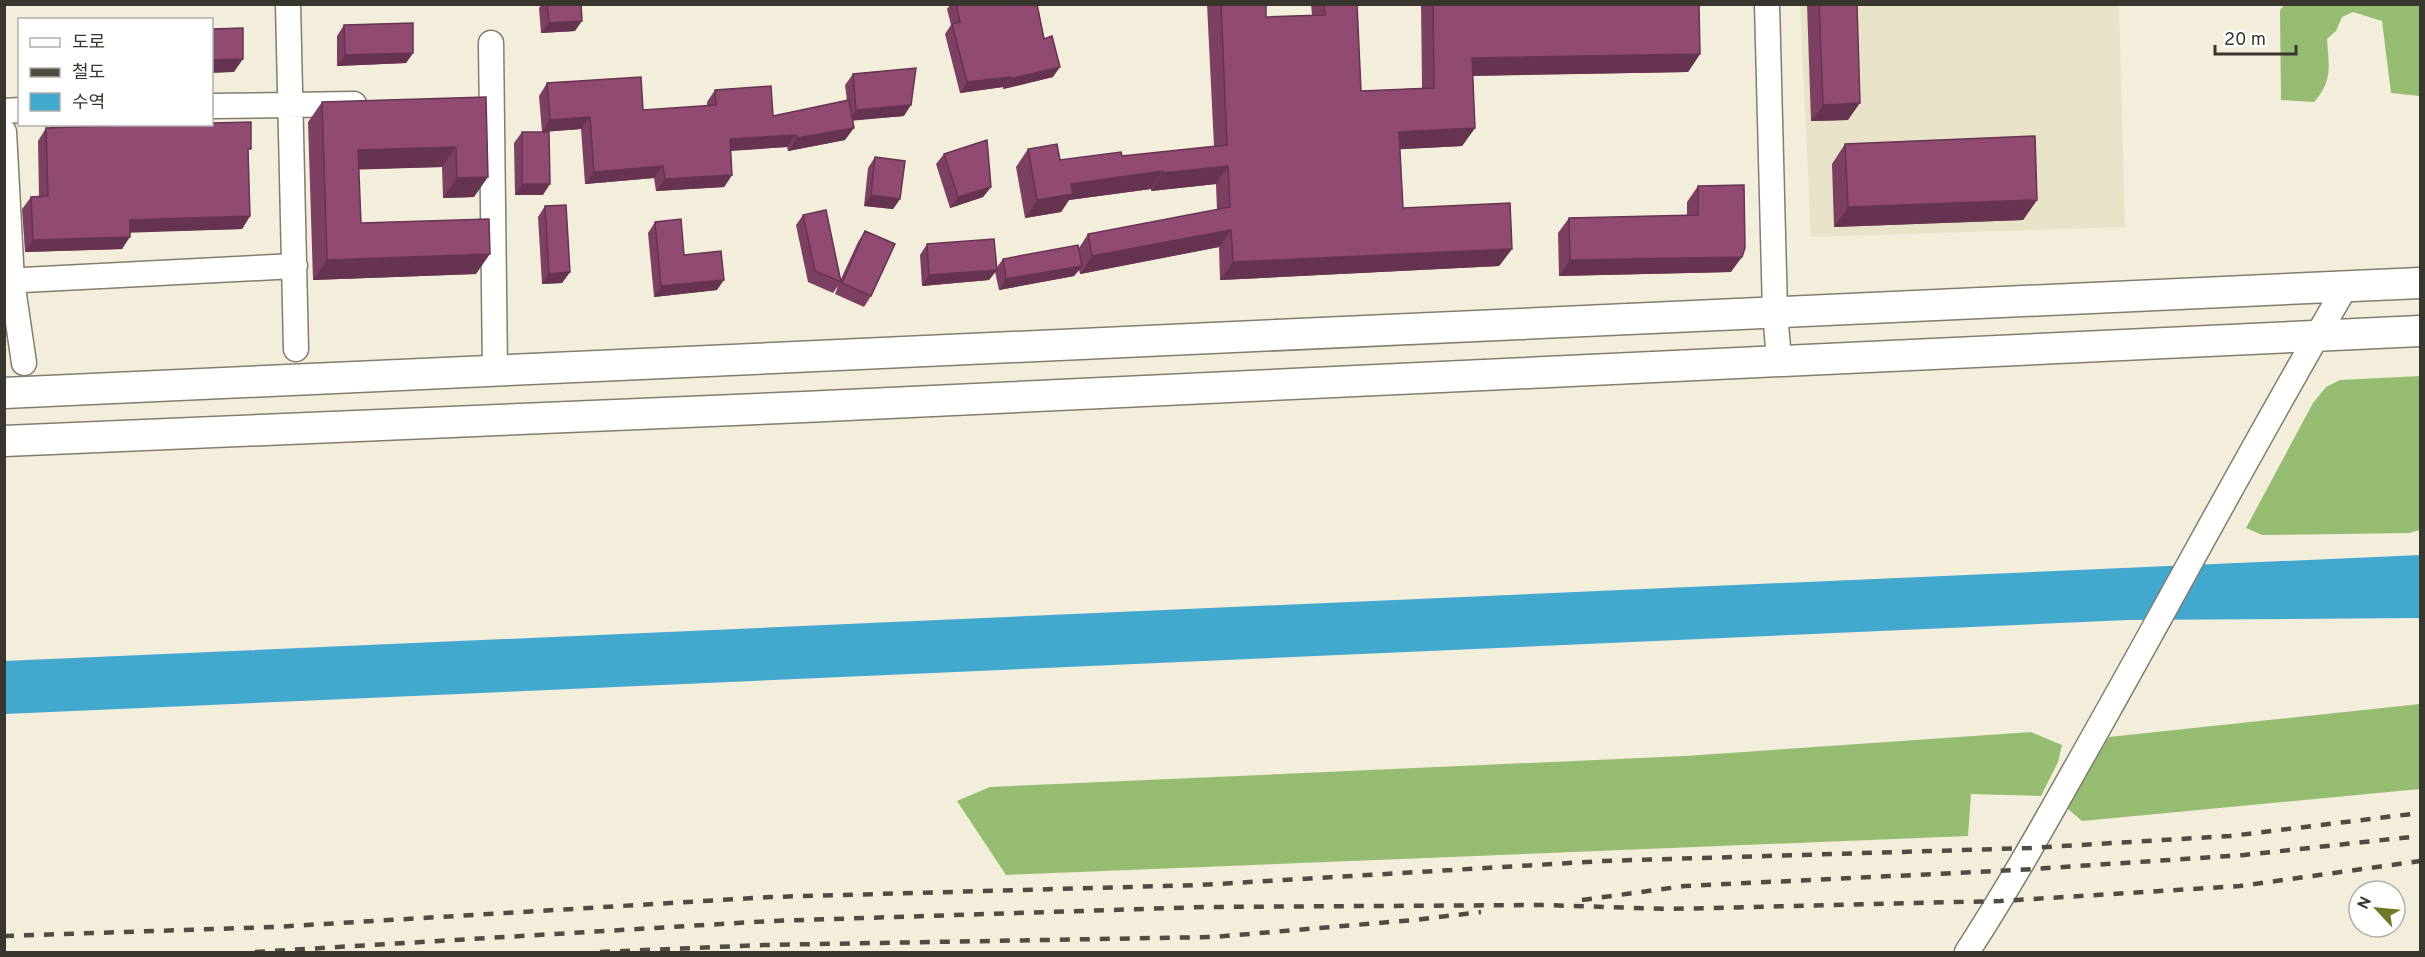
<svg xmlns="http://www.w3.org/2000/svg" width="2425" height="957" font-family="Overpass,'Noto Sans KR',sans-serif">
	<rect width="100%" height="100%" fill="#f3eedb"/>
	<!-- built -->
	<path fill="#e8e2c8" d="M1800,5H2119L2125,227L1811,237Z"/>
	<!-- forest -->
	<path fill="#96bc72" d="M2285,4L2420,5V96L2391,93L2382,21L2353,12L2342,17L2336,31L2327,39C2329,66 2333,81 2314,102L2281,100L2280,10Z
		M2420,376V530L2409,533L2262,535L2246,528L2313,403L2326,387L2340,380Z
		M2420,704V789L2082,821L2067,808L2109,737Z
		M2031,732L2062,745L2058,762L2041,796L1971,794L1968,836L1006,875L957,801L990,787L1685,756Z"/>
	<!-- water -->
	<path fill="#43a8ce" d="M2420,555V618L2128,620L5,714L4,661Z"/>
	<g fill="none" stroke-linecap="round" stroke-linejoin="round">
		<!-- minor casing -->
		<g stroke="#827d6c" stroke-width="27">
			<path id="minor" d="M288,4L296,349
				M1767,4L1775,312L1779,360
				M491,43L495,371
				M212,106L354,104
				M4,111L20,110
				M4,132L12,281L24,363
				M4,281L295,266
				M1967,952C2008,889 2045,823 2082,757C2171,600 2255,441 2346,286"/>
		</g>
		<!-- tertiary casing -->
		<g stroke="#827d6c" stroke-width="33">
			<path id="tertiary" d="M4,393L2420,283
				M4,441L804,407L2420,331"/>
		</g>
		<!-- minor -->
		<use href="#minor" stroke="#fff" stroke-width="24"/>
		<!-- tertiary -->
		<use href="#tertiary" stroke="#fff" stroke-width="30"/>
		<!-- rail -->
		<path stroke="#4f4c43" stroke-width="4.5" stroke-dasharray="10 10" stroke-linecap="butt" d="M1582,900L1685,886L2018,870L2244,855L2420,836
			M4,936L274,927L770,897L1200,885L1603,861L2030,848L2230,836L2420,813
			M255,952L771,921L1204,907L1544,905L1668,909L2000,901L2240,886L2420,861
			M600,952L763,945L1213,937L1414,920L1481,912"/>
	</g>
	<!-- wall -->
	<path fill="#7d4062" d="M542,4H581L575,31L541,33L539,8Z
		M951,4H1037L1053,77L1003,89V87L960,93L945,34L951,25L947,9Z
		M1207,4H1266V17L1312,15L1311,4H1357L1361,91L1422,88L1421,4H1699L1700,54L1688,72L1472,76L1475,128L1462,146L1400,149L1403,208L1512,249L1499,266L1220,280L1219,247L1080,274L1079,270L1074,276L999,290L995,272L989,280L922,286L920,255L927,244L997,267L1003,259L1079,248L1088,234L1217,210L1216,184L1151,191V189L1069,200L1061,212L1025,218L1016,167L1028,149L1060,160L1122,156L1214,146Z
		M1807,4H1857L1848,120L1811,121Z
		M344,25L413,53L406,63L337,66V36Z
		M853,74L904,116L852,120L845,140L788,151L787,147L731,151L732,175L724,187L656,191L654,178L585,184L581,129L542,132L539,96L547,83L643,110L707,106V102L715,90L773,116L847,101L845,85Z
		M486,97L474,197L443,198L442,167L359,169L361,223L476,274L313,280L308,122L322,102Z
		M46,128L248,153L250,216L242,229L130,232L122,249L25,252L22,209L31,197H39L38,141Z
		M522,132L543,195H515L514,143Z
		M1845,144L2037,200L2023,220L1834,227L1832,164Z
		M944,154L991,187L983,197L950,208L936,164Z
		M875,157L900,199L893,209L864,206L868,168Z
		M1698,186L1731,272L1559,276L1558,233L1569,218L1687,216V202Z
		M545,206L570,272L562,283L542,284L538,217Z
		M803,215L840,281L858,242L865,231L871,296L864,307L835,294L838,286L833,293L808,282L796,225Z
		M655,222L684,255L717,290L654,297L648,233Z"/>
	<!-- shaded-wall -->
	<path fill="#663450" d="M582,21L575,31L541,33L549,23Z
		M413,53L406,63L337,66L345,55Z
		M1700,54L1688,72L1459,76L1472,58Z
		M243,59L234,72L212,73V60Z
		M1060,67L1053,77L1003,89L1010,79Z
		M1010,77L1003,87L960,93L967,82Z
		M1860,103L1848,120L1811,121L1823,105Z
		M911,105L904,116L849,121L856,110Z
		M590,117L581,129L542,132L550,120Z
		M854,128L845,140L788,151L797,138Z
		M1475,128L1462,146L1387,150L1399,132Z
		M796,135L787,147L722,151L730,139Z
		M456,147L442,167L345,170L358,150Z
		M663,166L654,178L585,184L594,172Z
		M1228,166L1216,184L1151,191L1163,173Z
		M1163,171L1151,189L1069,200L1061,212L1025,218L1037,200L1071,184Z
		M732,175L724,187L656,191L665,179Z
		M488,177L474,197L443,198L457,178Z
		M522,184H550L543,195H515Z
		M991,187L983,197L950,208L958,197Z
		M871,195L900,199L893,209L864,206Z
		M2037,200L2023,220L1834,227L1848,207Z
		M250,216L242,229L121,233L130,220Z
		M1231,230L1219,247L1080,274L1092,256Z
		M130,237L122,249L25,252L33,240Z
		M1512,249L1499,266L1220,280L1233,262Z
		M490,254L476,274L313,280L327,260Z
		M1742,257L1731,272L1559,276L1570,260Z
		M1082,266L1074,276L999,290L1006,279Z
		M997,270L989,280L922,286L929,275Z
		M570,272L562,283L542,284L549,274Z
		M724,280L717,290L654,297L661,286Z"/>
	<!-- building -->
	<path fill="#914a72" stroke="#663450" stroke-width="1.5" d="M547,4H581L582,21L549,23Z
		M956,4H1037L1044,39L1052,36L1060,67L1010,79V77L967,82L952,24L960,22Z
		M1221,4H1266V17L1325,15L1324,4H1357L1361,91L1434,88L1433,4H1699L1700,54L1472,58L1475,128L1399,132L1403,208L1510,203L1512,249L1233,262L1231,230L1092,256L1088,234L1230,207L1228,166L1163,173V171L1071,184L1073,194L1037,200L1028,149L1057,144L1060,160L1121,152L1122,156L1227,145Z
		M1819,4H1857L1860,103L1823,105Z
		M413,23V53L345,55L344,25Z
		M243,28V59L212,60V29Z
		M916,68L911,105L856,110L853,74Z
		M641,77L643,110L716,105L715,90L771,86L773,116L849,100L854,128L797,138L796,135L730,139L732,175L665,179L663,166L594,172L590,117L550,120L547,83Z
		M486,97L488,177L457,178L456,147L358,150L361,223L489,219L490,254L327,260L322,102Z
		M251,122V149H248L250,216L130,220V237L33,240L31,197L48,196L46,128L162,124H212V123Z
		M522,132H549L550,184H522Z
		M2035,136L2037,200L1848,207L1845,144Z
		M987,140L991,187L958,197L944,154Z
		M875,157L905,161L900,199L871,195Z
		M1744,185L1745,248L1742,257L1570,260L1569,218L1698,215V186Z
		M566,205L570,272L549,274L545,206Z
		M826,210L841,282L815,271L803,215Z
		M681,219L684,255L721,251L724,280L661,286L655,222Z
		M865,231L895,244L871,296L842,283Z
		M994,239L997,270L929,275L927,244Z
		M1078,245L1082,266L1006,279L1003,259Z"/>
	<!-- border -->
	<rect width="2425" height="957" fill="none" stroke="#38362e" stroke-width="12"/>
	<!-- legend -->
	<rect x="18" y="18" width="195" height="108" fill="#ffffff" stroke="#afafab" stroke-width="1.5"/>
	<rect x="30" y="38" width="30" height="9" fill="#ffffff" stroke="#afafab" stroke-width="1.5"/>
	<text x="72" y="48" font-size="18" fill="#38362e">도로</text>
	<rect x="30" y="68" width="30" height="9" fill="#4f4c43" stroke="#afafab" stroke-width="1.5"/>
	<text x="72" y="78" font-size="18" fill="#38362e">철도</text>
	<rect x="30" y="93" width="30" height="18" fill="#43a8ce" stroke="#afafab" stroke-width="1.5"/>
	<text x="72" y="108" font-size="18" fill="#38362e">수역</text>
	<!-- north arrow -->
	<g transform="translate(2377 909) rotate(296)"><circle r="28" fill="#ffffff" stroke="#afafab" stroke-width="1.5"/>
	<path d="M0-4.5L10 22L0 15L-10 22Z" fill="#6f7822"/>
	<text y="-9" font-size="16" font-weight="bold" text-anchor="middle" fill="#38362e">N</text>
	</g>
	<!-- scale -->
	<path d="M2215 45v9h81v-9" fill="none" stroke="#38362e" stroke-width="3"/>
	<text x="2224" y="45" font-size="18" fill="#38362e" stroke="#ffffff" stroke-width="4.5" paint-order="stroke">20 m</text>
</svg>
